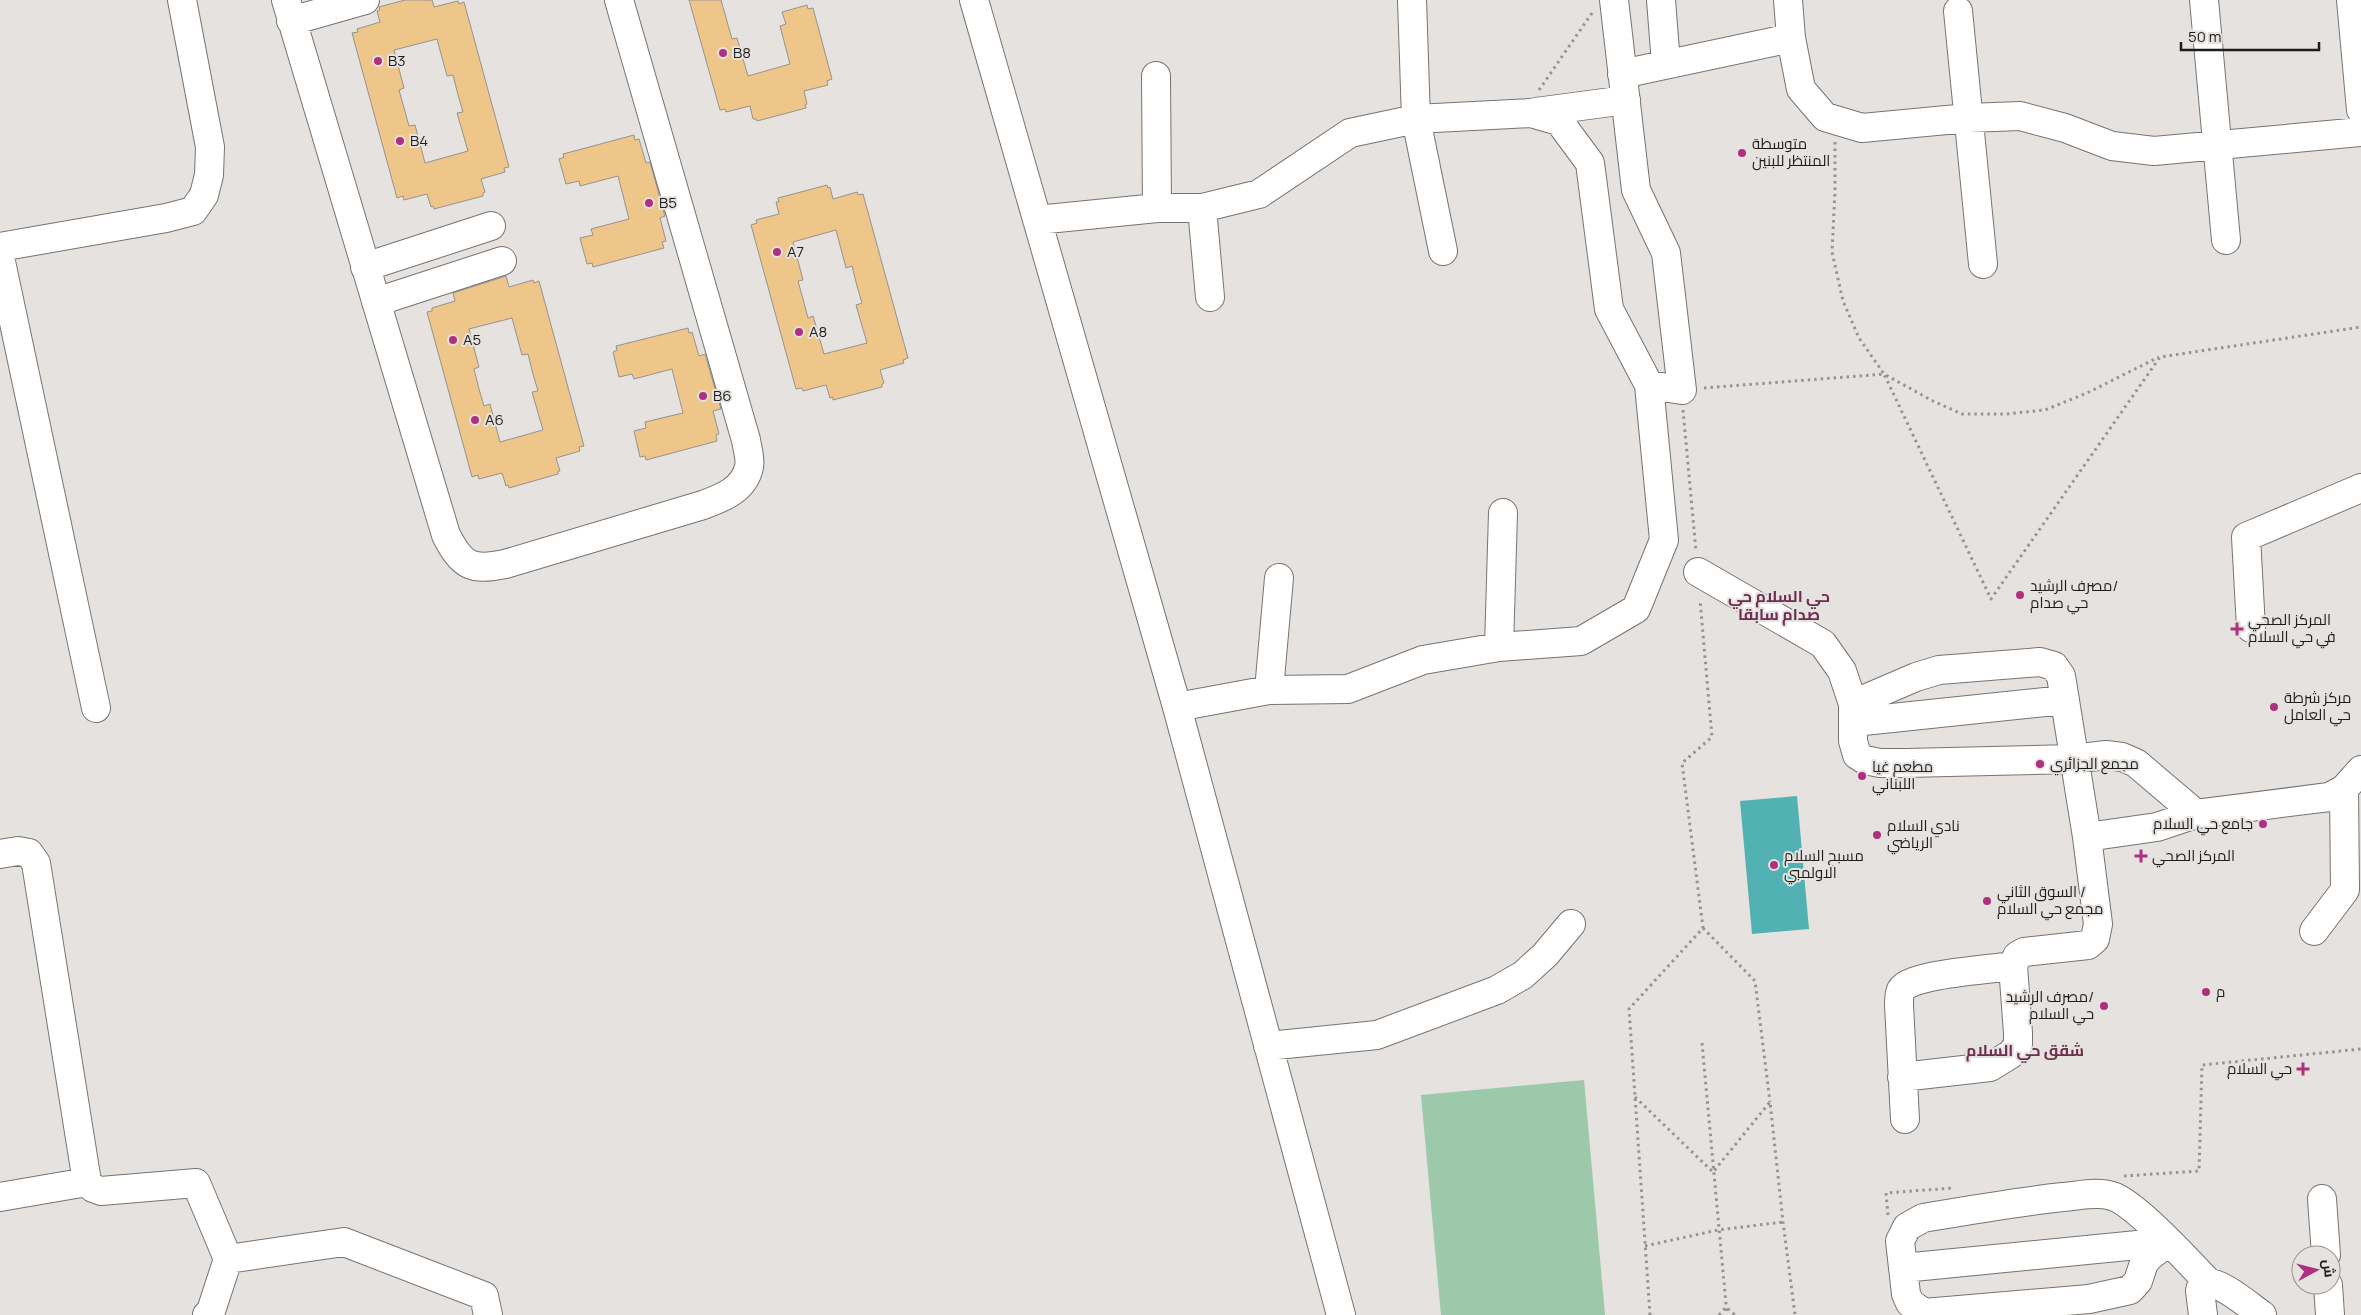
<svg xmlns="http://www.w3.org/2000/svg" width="2361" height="1315" font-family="Manrope,Cairo,sans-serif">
	<rect width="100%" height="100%" fill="#e5e2df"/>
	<!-- green -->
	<path fill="#9bc9a9" d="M1584,1080L1605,1315H1441L1421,1095Z"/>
	<!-- water -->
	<path fill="#52b2b3" d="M1797,796L1809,929L1752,934L1740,801Z"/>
	<!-- building -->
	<path fill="#efc68a" stroke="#95928f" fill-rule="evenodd" d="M405,0H432L434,7L458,1L459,4L464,2L509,167L504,168L505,172L481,179L485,192L483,193V196L434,209L433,206L431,207L427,194L404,200L403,196L397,198L352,33L358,32L357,29L380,22L377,11L380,10L379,7ZM437,39L447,76L453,75L458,95L463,112L457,113L468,151L425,163L415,125L409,126L399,90L404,88L394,50Z
		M689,0H721L732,39L737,38L748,76L790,64L780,26L786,24L782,12L807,5L808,9L813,8L832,79L827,81L828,85L804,91L807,104L805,105L806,108L757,121L756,119H753L750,106L726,112L725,109L720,110Z
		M634,135L635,140L639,139L646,163L650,162L665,216L660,218L666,241L662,242L664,248L593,267L592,263L587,264L580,238L593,235L591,229L629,219L618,176L580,186L579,181L566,184L559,159L564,157L563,154Z
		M827,185L828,188L830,187L833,199L857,192L858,195L863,194L908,358L903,360L904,363L880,370L884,383L882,384V387L833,400V397L830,398L826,385L803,391L802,388L796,389L751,225L757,223L756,220L779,214L776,202H779L778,198ZM836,230L846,268L852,266L857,286L862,303L856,305L867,343L824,354L813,316L808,318L803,299L798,281L803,280L793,242Z
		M506,276L509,287L533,280L534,283L539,281L584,446L579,447L580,451L556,458L560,471H558V474L509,488L508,485L506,486L502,473L479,479L478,475L472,477L427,312L432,311V308L455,301L453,293ZM512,318L522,355L528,354L533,374L538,391L532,392L543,430L500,442L490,404L484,406L479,389L474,369L479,367L469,329Z
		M688,328L689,333L692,332L699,356L705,354L721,409L713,411L719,434L716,435L717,441L646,460L645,456L640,457L634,431L646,428L645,422L683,413L672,369L634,379L632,374L619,377L613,352L617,350L616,346Z"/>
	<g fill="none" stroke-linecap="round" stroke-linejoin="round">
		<!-- minor casing -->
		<g stroke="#767471" stroke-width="30">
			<path id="minor" d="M286,0L446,535C462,566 471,571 505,564L703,505C722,498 744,490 749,467C751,459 747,448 746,440L619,0
				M974,0L1177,707L1341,1315
				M1412,0L1416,119L1443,251
				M1614,0L1636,190L1666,253L1682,390L1649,385
				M1661,0L1666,64
				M1788,0L1791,38L1801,89L1825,117L1862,128L1968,118L2020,116L2065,128L2112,146L2154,151L2361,132
				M2204,0L2226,240
				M2351,0L2361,110
				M1958,11L1983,264
				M291,21L365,0
				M1622,74L1791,38
				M1156,76L1157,208
				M1536,112L1626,100
				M1202,208L1210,297
				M1037,220L1157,208H1202L1259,194L1350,133L1416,119L1531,113L1559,121L1590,163L1609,309L1649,385L1664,540L1636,609L1581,641L1499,647L1423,660L1348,689L1269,690L1177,707
				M0,247L166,218L193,211L204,195L209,175L210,147L182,0
				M0,257L96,708
				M365,267L491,226
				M376,302L502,261
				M1698,572L1823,644L1842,671L1853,704V741L1857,755L1865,760L1880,763H1906L2073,759L2106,755L2122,757L2136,763L2196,814L2329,797L2344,789L2361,770
				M2251,628L2246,537L2361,488
				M1499,647L1503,513
				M1269,690L1279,578
				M1853,704L1916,677L1939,670L2040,662L2054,666L2061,676L2087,837L2098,924L2095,939L2088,945L2024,952L2017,956L2013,966L2018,1033V1045L2011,1054L1990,1067L1902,1077
				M1854,722L2064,700
				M2087,837L2157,827L2196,814
				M0,854L18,851L29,853L36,863L87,1182
				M2314,931L2345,890L2344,789
				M1268,1046L1377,1035L1497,990L1523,975L1545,955L1571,924
				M1905,1119L1899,1005C1899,1001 1899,994 1901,990C1909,974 1993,969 2013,966
				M0,1197L87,1182L93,1188L101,1191L196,1183L228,1259L344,1242L484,1296L488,1315
				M2322,1199L2326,1255
				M2168,1242L2149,1257L2144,1263L2138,1281L2130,1290L2089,1299L1924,1313L1910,1303L1906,1294L1900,1241L1907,1227L1923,1218C1970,1210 2016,1202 2063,1197C2078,1196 2097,1191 2112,1196C2134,1202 2190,1263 2208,1282
				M1903,1268L2168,1242
				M2328,1285L2330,1315
				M207,1315L210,1314L228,1259
				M2203,1315L2200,1291L2202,1283C2219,1279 2248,1305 2262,1315"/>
		</g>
		<!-- path -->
		<path stroke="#969492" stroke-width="3" stroke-dasharray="2.5 4" stroke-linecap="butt" d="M1539,90L1592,13
			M1835,142V191L1832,252L1843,301L1859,338L1884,374L1933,401L1962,414H2006L2045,410L2087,393L2159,357
			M1704,388L1884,374L1991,599L2160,357L2361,327
			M1683,410L1696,551
			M1703,928L1755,981L1770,1102
			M1702,1043L1727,1315
			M1635,1097L1713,1172L1770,1102L1783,1222L1795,1315
			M2124,1176L2199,1171L2202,1065L2361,1049
			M1888,1215L1886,1193L1953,1188
			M1645,1246L1718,1230L1783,1222
			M1650,1315L1629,1009L1703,928L1682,763L1712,737L1700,600
			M1719,1315L1726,1307L1735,1315"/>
		<!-- minor -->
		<use href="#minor" stroke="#fff" stroke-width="28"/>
	</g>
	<!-- markers -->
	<g fill="#af307e" stroke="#e5e2df" stroke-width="2">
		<circle cx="723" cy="53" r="5"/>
		<circle cx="378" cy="61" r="5"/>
		<circle cx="400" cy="141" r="5"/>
		<circle cx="1742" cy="153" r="5"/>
		<circle cx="649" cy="203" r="5"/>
		<circle cx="777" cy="252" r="5"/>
		<circle cx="799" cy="332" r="5"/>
		<circle cx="453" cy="340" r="5"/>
		<circle cx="703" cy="396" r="5"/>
		<circle cx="475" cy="420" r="5"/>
		<circle cx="2020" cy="595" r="5"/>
		<path d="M2234.5 621.5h5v5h5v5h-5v5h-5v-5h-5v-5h5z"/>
		<circle cx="2274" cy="707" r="5"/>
		<circle cx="2040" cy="764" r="5"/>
		<circle cx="1862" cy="776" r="5"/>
		<circle cx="2263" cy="824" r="5"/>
		<circle cx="1877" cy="835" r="5"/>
		<path d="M2138.5 848.5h5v5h5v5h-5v5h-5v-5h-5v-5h5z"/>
		<circle cx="1774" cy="865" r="5"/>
		<circle cx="1987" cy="901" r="5"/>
		<circle cx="2206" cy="992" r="5"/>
		<circle cx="2104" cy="1006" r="5"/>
		<path d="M2300.5 1061.5h5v5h5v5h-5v5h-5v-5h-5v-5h5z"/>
	</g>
	<g text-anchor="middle" stroke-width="4" stroke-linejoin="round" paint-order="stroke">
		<!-- poi labels -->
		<g font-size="15" fill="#1e1d1c" stroke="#e5e2df" text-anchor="start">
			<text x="733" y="58">B8</text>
			<text x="388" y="66">B3</text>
			<text x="410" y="146">B4</text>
			<text x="1752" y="149">متوسطة<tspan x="1752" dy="17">المنتظر للبنين</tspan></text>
			<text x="659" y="208">B5</text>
			<text x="787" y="257">A7</text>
			<text x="809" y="337">A8</text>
			<text x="463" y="345">A5</text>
			<text x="713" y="401">B6</text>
			<text x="485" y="425">A6</text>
			<text x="2030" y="591">مصرف الرشيد/<tspan x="2030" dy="17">حي صدام</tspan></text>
			<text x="2248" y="625">المركز الصحي<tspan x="2248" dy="17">في حي السلام</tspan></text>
			<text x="2284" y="703">مركز شرطة<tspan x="2284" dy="17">حي العامل</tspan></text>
			<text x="2050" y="769">مجمع الجزائري</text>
			<text x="1872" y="772">مطعم غيا<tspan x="1872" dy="17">اللبناني</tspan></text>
			<text x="2253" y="829" text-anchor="end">جامع حي السلام</text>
			<text x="1887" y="831">نادي السلام<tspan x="1887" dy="17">الرياضي</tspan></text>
			<text x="1784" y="861">مسبح السلام<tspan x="1784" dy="17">الاولمبي</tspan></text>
			<text x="2152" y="861">المركز الصحي</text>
			<text x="1997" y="897">السوق الثاني /<tspan x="1997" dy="17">مجمع حي السلام</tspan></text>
			<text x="2216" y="997">م</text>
			<text x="2094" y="1002" text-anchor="end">مصرف الرشيد/<tspan x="2094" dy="17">حي السلام</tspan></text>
			<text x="2292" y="1074" text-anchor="end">حي السلام</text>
		</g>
		<!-- neighbourhood labels -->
		<g font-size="16" font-weight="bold" fill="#6c2e51" stroke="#e5e2df">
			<text x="1779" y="602">حي السلام حي<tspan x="1779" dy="18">صدام سابقا</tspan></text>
			<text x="2025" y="1056">شقق حي السلام</text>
		</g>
	</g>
	<!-- north arrow -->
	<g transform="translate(2316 1270) rotate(83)"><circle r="24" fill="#e5e2df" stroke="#959391"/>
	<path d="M0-4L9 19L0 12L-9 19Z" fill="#af307e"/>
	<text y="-8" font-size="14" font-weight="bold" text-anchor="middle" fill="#1e1d1c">ش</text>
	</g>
	<!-- scale -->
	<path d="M2181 42v8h138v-8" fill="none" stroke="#1e1d1c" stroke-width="2.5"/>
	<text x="2188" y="42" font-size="15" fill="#1e1d1c" stroke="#e5e2df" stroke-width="4" paint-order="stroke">50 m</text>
</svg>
